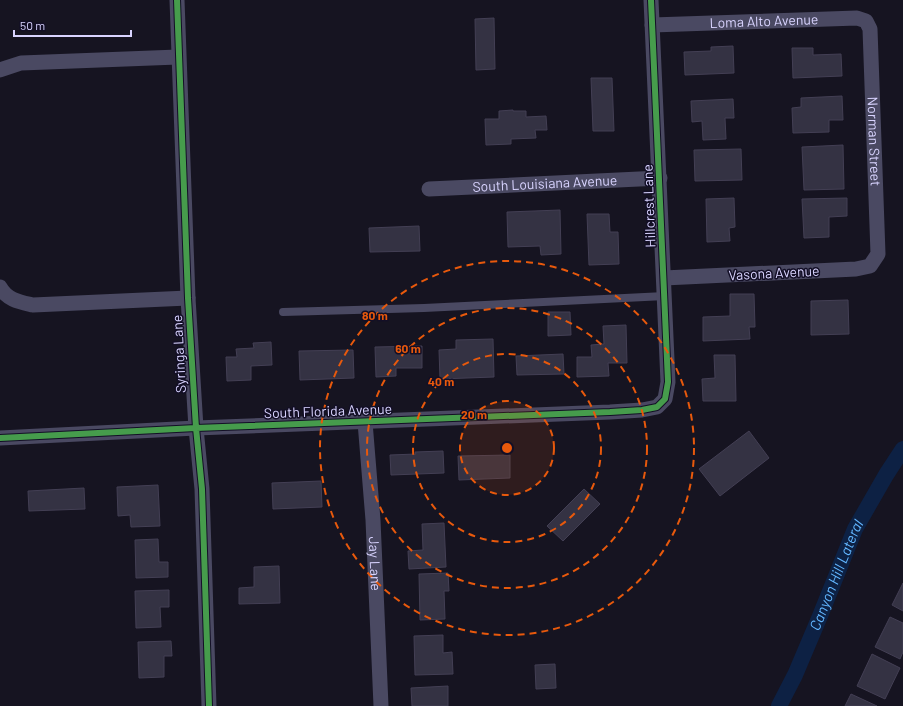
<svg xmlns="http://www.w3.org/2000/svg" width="903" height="706" font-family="Barlow,sans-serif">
	<rect width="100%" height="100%" fill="#161421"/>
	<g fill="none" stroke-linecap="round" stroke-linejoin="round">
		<!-- canal -->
		<path stroke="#0d2144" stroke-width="16" id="s1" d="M779,706L795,675L820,616L855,529L886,475L903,449"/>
	</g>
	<!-- building -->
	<path fill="#343243" stroke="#433f54" d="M494,18L495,69L476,70L475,19Z
		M733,46L734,73L685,75L684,52L711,51V47Z
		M792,48H813V55L841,54L842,76L793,78Z
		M591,78H612L614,131H593Z
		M842,96L843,120H829V132L793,133L792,108L801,107V98Z
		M733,99L734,118H725L726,139L703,140L702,121L692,122L691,101Z
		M513,110V111H526V117L546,116L547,130H535L536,138L511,139V144L486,145L485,119H499V111Z
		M843,145L844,189L804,190L802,147Z
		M741,149L742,180L695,181L694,150Z
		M734,198L735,227L729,228L730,241L707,242L706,199Z
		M847,198V216L829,217V237L804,238L802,199Z
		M560,210L561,254L541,255L540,246L508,247L507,212Z
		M587,214H609L610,232H618L619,264L589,265Z
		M419,226L420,251L370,252L369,228Z
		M730,294H754L755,327H749L750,339L703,341V317L730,316Z
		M848,300L849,334L811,335V301Z
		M548,312H570L571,335L548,336Z
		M626,325L627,363H608L609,376L577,377V357H592L591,345L604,344L603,326Z
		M493,339L494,377L440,379L439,350L456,349V340Z
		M271,342L272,365L251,366V380L227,381L226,357H237L236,349L254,348L253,343Z
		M422,346V368H396V376L376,377L375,347Z
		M353,350L354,378L300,380L299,351Z
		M563,354L564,374L517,375L516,356Z
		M714,355H735L736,401H703L702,379L715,378Z
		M749,431L769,458L720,496L699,469Z
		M443,451L444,473L391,475L390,455L416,454L415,452Z
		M510,455V478L459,480L458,456Z
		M321,481L322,507L273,509L272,483Z
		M158,485L160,526L131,527L130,515L118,516L117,487Z
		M84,488L85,509L29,511L28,491Z
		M584,489L600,504L563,541L547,526Z
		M444,523L446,567L409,569L408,551L423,550L422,524Z
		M158,539L159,562H168V577L136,578L135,540Z
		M279,566L280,603L239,604V588L254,587V567Z
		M448,573L449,591H444L445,619L420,620L419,574Z
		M903,583V611L892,605Z
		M169,590V607H160L161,627L136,628L135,591Z
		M890,617L903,623V652L900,659L875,647Z
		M443,635V653L452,652L453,674L415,675L414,636Z
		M171,641L172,656H164V677L139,678L138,642Z
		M872,654L900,668L885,699L857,686Z
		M555,664L556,688L536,689L535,665Z
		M448,686V706H412L411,688Z
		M851,694L877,706H845Z"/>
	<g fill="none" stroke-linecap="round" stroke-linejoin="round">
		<!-- service -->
		<path stroke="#4a4962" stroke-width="8" d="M283,312L424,308L665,296"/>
		<!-- minor -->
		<g stroke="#4a4962" stroke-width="15">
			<path d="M177,0L188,298L196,428L202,489L209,706"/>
			<path id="s2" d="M652,25L857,18L866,21L870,29L878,254L870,266L856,269L664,278"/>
			<path d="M0,70L21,63L178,57"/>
			<path id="s3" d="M429,189L660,178"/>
			<path d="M0,287C7,300 20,302 33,305L188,298"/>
			<path id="s4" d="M365,422L373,520L381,706"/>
			<path d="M0,438L196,428L610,412L642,410L657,407L665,399L668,382L651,0"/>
		</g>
		<!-- cycleway casing -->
		<g stroke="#130f26" stroke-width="8">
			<path id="cycleway" d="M177,0L188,298L196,428L202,489L209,706
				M0,438L196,428L610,412L642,410L657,407L665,399L668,382L651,0"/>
		</g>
		<!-- cycleway -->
		<use href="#cycleway" stroke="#469c4c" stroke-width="6"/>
	</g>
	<!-- distance rings -->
	<circle cx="507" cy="448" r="47" fill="#e8590c" fill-opacity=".12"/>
	<g fill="none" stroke="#e8590c" stroke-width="2" stroke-dasharray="7 5">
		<circle cx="507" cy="448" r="47"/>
		<circle cx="507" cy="448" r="94"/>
		<circle cx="507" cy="448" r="140"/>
		<circle cx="507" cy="448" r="187"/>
	</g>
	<g text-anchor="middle" stroke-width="3" stroke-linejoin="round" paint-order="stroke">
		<!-- street labels -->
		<g font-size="14" fill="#d9d4ff" stroke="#130f26">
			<text dy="5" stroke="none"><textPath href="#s2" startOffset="112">Loma Alto Avenue</textPath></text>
			<text dy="5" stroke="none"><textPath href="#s2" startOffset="336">Norman Street</textPath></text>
			<text dy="5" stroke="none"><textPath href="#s3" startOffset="116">South Louisiana Avenue</textPath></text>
			<text transform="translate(649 206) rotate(-92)" y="5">Hillcrest Lane</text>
			<text transform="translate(774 273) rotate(-3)" y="5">Vasona Avenue</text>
			<text transform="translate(179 354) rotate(-93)" y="5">Syringa Lane</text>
			<text transform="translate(328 411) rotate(-2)" y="5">South Florida Avenue</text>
			<text dy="5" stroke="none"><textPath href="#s4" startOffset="142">Jay Lane</textPath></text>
		</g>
		<!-- water labels -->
		<g font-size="15" font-style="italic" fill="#62b6ff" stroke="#130f26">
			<text dy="5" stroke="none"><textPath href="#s1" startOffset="143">Canyon Hill Lateral</textPath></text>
		</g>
	</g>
	<circle cx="507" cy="448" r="6" fill="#e8590c" stroke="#130f26" stroke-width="2"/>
	<g font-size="12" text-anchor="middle" font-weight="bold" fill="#e8590c" stroke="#130f26" stroke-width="3" stroke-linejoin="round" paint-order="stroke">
		<text x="375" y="320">80 m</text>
		<text x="408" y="353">60 m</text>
		<text x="441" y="386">40 m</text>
		<text x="474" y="419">20 m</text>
	</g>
	<!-- scale -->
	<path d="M14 30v6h117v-6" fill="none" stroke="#d9d4ff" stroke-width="2"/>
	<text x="20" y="30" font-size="12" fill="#d9d4ff" stroke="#130f26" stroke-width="3" paint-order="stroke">50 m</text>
</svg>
